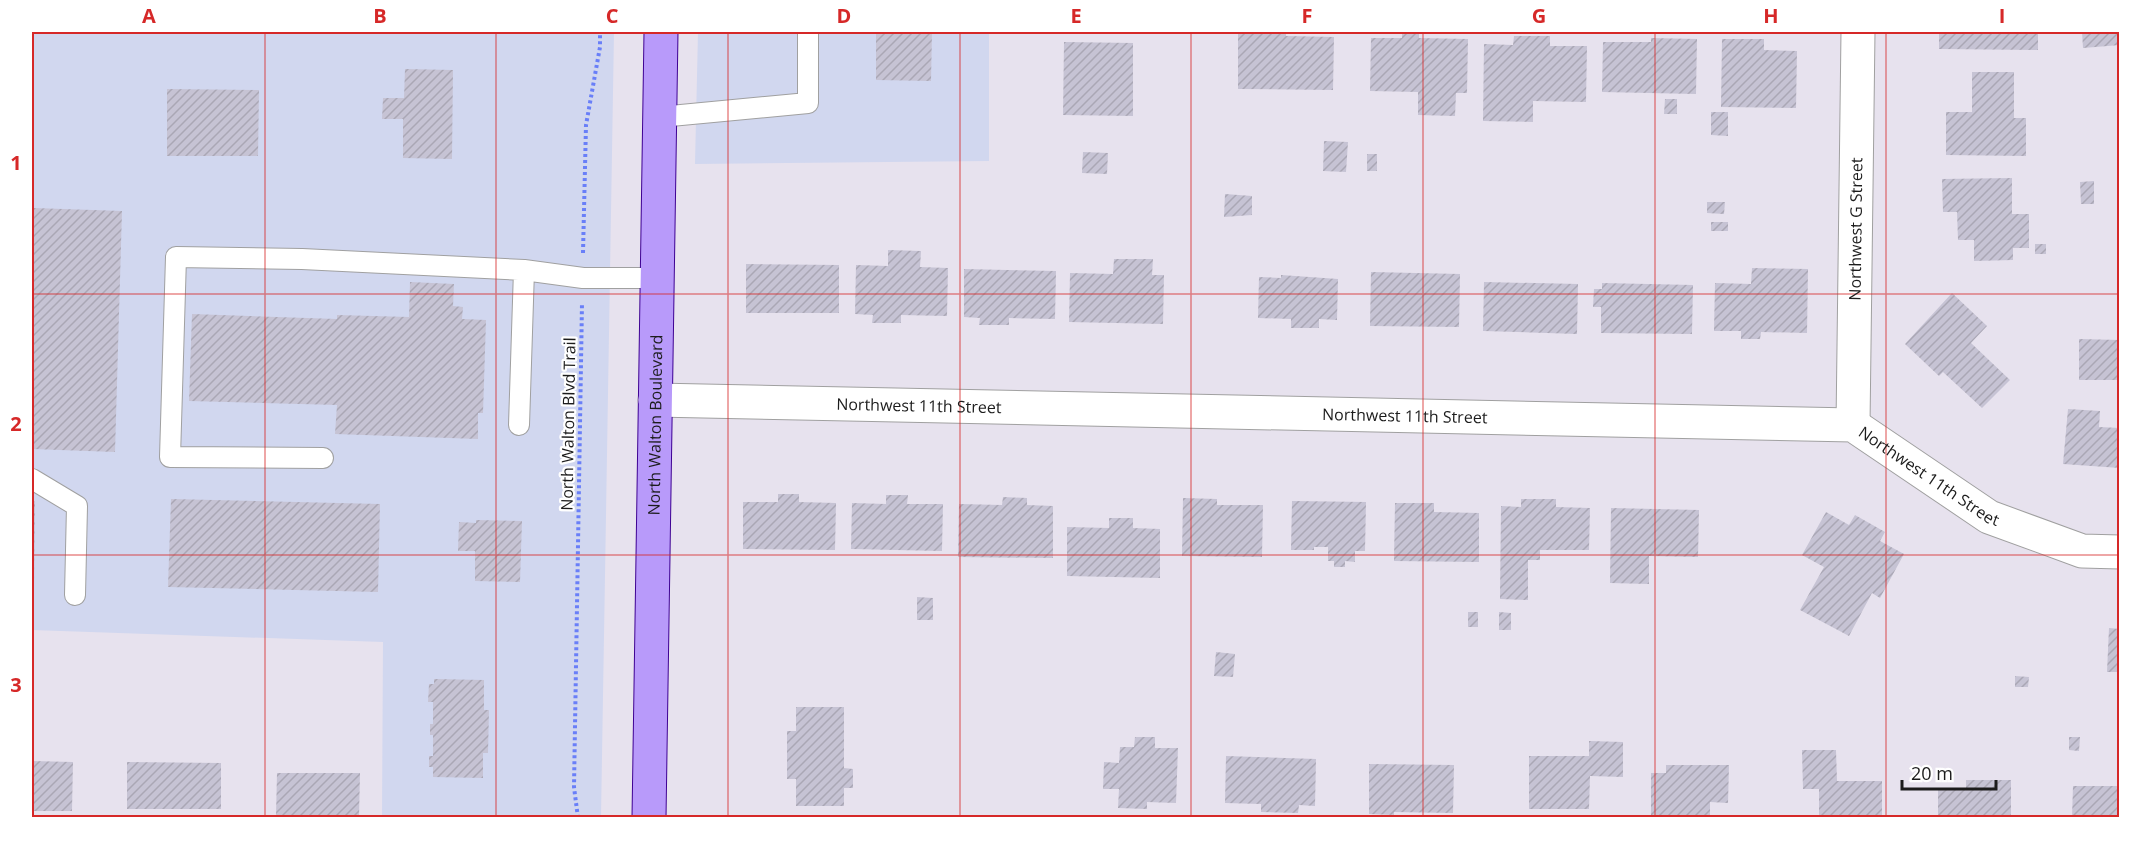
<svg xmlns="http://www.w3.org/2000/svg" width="2151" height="849" font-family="'Open Sans',sans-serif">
	<defs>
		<pattern id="building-hatch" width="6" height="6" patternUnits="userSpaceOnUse" patternTransform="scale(1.5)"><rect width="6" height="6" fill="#c6c3d4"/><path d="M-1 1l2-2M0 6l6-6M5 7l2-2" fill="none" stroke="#aaa7b5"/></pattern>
	</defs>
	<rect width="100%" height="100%" fill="#e7e2ee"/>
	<!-- commercial -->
	<path fill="#d1d7ef" d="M32,32H614L601,817H382L383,642L32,630Z
		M698,32H989V161L695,164Z"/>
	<!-- building -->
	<path fill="url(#building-hatch)" d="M876,32H932L931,81L876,80Z
		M1238,32H1286V36L1334,37L1333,90L1238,89Z
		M1939,32H2038V50L1939,49Z
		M2082,32H2120V45L2083,48Z
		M1402,33H1419V38L1468,39L1467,93H1456L1455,116L1418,115V92L1370,91L1371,38H1402Z
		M1514,36H1550V46H1587L1586,102L1533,101V122L1483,121L1484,44L1513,45Z
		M1651,38L1697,39L1696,94L1602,92L1603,42H1651Z
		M1722,39H1764V50L1797,51L1796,108L1721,107Z
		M1064,42L1133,43V116L1063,115Z
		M405,69L453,70L452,159L403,158V119H382L383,98H404Z
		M1972,72H2014V118H2026V156L1946,155V112H1972Z
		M167,89L259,90L258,156H167Z
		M1665,99H1677V114H1664Z
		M1711,112H1728V136L1711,135Z
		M1324,141L1348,142L1346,172L1323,171Z
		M1083,152L1108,153L1107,174L1082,173Z
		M1367,154H1377V171H1367Z
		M2012,178V214H2029V248H2013V260L1974,261V240H1958L1957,212H1943L1942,179Z
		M2094,181V204H2081L2080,182Z
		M1225,194L1252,196V215L1224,217Z
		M1707,202H1725L1724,214L1707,213Z
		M34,208L122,211L115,452L32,449V293Z
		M1711,222H1728V231H1711Z
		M2035,244H2046V254H2035Z
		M888,250L921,251L920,267L948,268L947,316L901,315V323H872L873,315L855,314L856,265L888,266Z
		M1114,259H1153L1152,275H1164L1163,324L1069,322L1070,273L1113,274Z
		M746,264L839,265V313H746Z
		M1752,268L1808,269L1807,333L1761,332L1760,339H1741V331H1714L1715,283L1751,284Z
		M964,269L1056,271L1055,319L1009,318V325H979L980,318L964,317Z
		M1371,272L1460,274L1459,327L1370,326Z
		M1281,275L1338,279L1337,320L1319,319V328H1291V319L1258,318L1259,277L1281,278Z
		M410,282L454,284L453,306L463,307L462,319L486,320L483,413H478V439L335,434L337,405L189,401L192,314L337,319V315L409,317Z
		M1484,282L1578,284L1577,334L1483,331Z
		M1602,283L1693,285L1692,334L1601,333V307H1593L1594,289H1602Z
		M1952,293L1987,326L1971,343L2010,380L1982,408L1943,372L1939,376L1905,344Z
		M2079,339L2120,340V380H2079Z
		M2068,409L2100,411L2099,427L2120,428V468L2063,464Z
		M778,494H799V502L836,503L835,550L743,549V502H778Z
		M886,495H908L907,504H943L942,551L851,549L852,503L886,504Z
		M1003,497L1027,498V505L1053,506V558L958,557L959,504L1002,505Z
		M1183,498L1217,499V505H1263L1262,557L1182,556Z
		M171,499L380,504L378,592L168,587Z
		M1521,499H1556V507L1590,508L1589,550H1540V560H1528V600L1500,599L1501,506L1521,507Z
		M32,501H35L34,587H32Z
		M1292,501L1366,502L1365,551H1355V562L1345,561V567H1334V561H1328V547H1314V550H1291Z
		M1395,503H1434V512L1479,513V562L1394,561Z
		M1611,508L1699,510L1698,557L1649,556V584L1610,583Z
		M1826,512L1849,525L1855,515L1885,532L1880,541L1904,554L1880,598L1872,593L1849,636L1800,610L1824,567L1802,555Z
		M1109,518H1133V528L1160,529V578L1067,576V527L1109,528Z
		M476,520L522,521L520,582L475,581V551H458L459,522L476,523Z
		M917,597L933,598V620H917Z
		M1468,612H1478V627H1468Z
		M1499,612L1511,613V630H1499Z
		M2109,628L2120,629V672H2107Z
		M1216,652L1235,654L1233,677L1214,676Z
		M2015,676L2029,677L2028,687H2015Z
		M434,679L484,680V710H489L488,753H483V778L433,777V767H429V756H433V735H430V724H433V702H428L429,684H434Z
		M796,707H844V768L853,769V788H844V806H796V779H787V731H796Z
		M1135,737H1155V748H1178L1176,803L1147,802V809L1118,808L1119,789H1103L1104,762L1119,763L1120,747H1134Z
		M2069,737H2080L2079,751L2069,750Z
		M1589,741L1623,742V777L1590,776L1589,809H1529V756H1589Z
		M1802,750H1836L1837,781H1882V818H1819V789H1803Z
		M1226,756L1316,759L1315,806L1299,805L1298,813L1261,812V804L1225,803Z
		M32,761L73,762L72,811H32Z
		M127,762L221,763V809H127Z
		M1369,764L1454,765L1453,813L1394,812V815L1369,814Z
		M1666,765H1729L1728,803L1710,802V817L1651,816V773H1666Z
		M277,773H360L359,817L276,816Z
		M1966,780H2011V818H1938V789L1966,790Z
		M2073,786H2120V818H2072Z"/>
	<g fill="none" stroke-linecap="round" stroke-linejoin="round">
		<!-- service casing -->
		<g stroke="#a0a0a0" stroke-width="22">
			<path id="service" d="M660,117L808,103V32
				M519,425L524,270L583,278H657
				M323,458L170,457L176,257L302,259L524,270
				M32,479L77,506L75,595"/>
		</g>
		<!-- minor casing -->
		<g stroke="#a0a0a0" stroke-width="35">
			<g id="minor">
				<path id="s1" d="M655,400L1853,425L1989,517L2082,551L2120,552"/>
				<path id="s2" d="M1853,425L1858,32"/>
			</g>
		</g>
		<!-- primary casing -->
		<g stroke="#3e0293" stroke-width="35">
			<g id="primary">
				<path id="s3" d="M649,818L661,32"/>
			</g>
		</g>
		<!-- path -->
		<path stroke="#697ff8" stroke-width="4" stroke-dasharray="3 3" stroke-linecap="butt" d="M583,253L586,125L600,47V32
			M578,818L574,787L582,303"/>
		<!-- service -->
		<use href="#service" stroke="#fff" stroke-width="20"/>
		<!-- minor -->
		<use href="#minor" stroke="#fff" stroke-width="33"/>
		<!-- primary -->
		<use href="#primary" stroke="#b89afa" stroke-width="33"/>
	</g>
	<!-- grid -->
	<path fill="none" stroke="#d62828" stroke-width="1.5" stroke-opacity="0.55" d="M265,32V818M496,32V818M728,32V818M960,32V818M1191,32V818M1423,32V818M1655,32V818M1886,32V818M32,294H2120M32,555H2120"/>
	<g text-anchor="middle" stroke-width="4.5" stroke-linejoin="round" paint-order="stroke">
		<!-- street labels -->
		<g font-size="16" fill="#1c1c1c" stroke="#fff">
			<text dy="6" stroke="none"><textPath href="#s2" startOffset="196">Northwest G Street</textPath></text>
			<text dy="6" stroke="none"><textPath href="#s1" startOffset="264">Northwest 11th Street</textPath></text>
			<text dy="6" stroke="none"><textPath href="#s1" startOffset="750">Northwest 11th Street</textPath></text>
			<text transform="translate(568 424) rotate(-89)" y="6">North Walton Blvd Trail</text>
			<text dy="6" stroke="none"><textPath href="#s3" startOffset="393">North Walton Boulevard</textPath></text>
			<text dy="6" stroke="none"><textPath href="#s1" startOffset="1290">Northwest 11th Street</textPath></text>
		</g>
	</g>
	<!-- border -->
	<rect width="2151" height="849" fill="none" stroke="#ffffff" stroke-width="66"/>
	<!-- scale -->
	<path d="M1902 780v9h94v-9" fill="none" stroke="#1c1c1c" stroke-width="3"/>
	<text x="1911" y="780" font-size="18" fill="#1c1c1c" stroke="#ffffff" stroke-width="4.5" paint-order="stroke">20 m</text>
	<rect x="33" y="33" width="2085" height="783" fill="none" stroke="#d62828" stroke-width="2"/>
	<g font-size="20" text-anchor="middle" font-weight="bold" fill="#d62828">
		<text x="149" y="23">A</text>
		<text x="380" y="23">B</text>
		<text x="612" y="23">C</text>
		<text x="844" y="23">D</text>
		<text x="1076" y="23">E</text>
		<text x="1307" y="23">F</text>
		<text x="1539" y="23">G</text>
		<text x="1771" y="23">H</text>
		<text x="2002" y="23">I</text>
		<text x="16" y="170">1</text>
		<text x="16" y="431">2</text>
		<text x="16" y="692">3</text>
	</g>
</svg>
